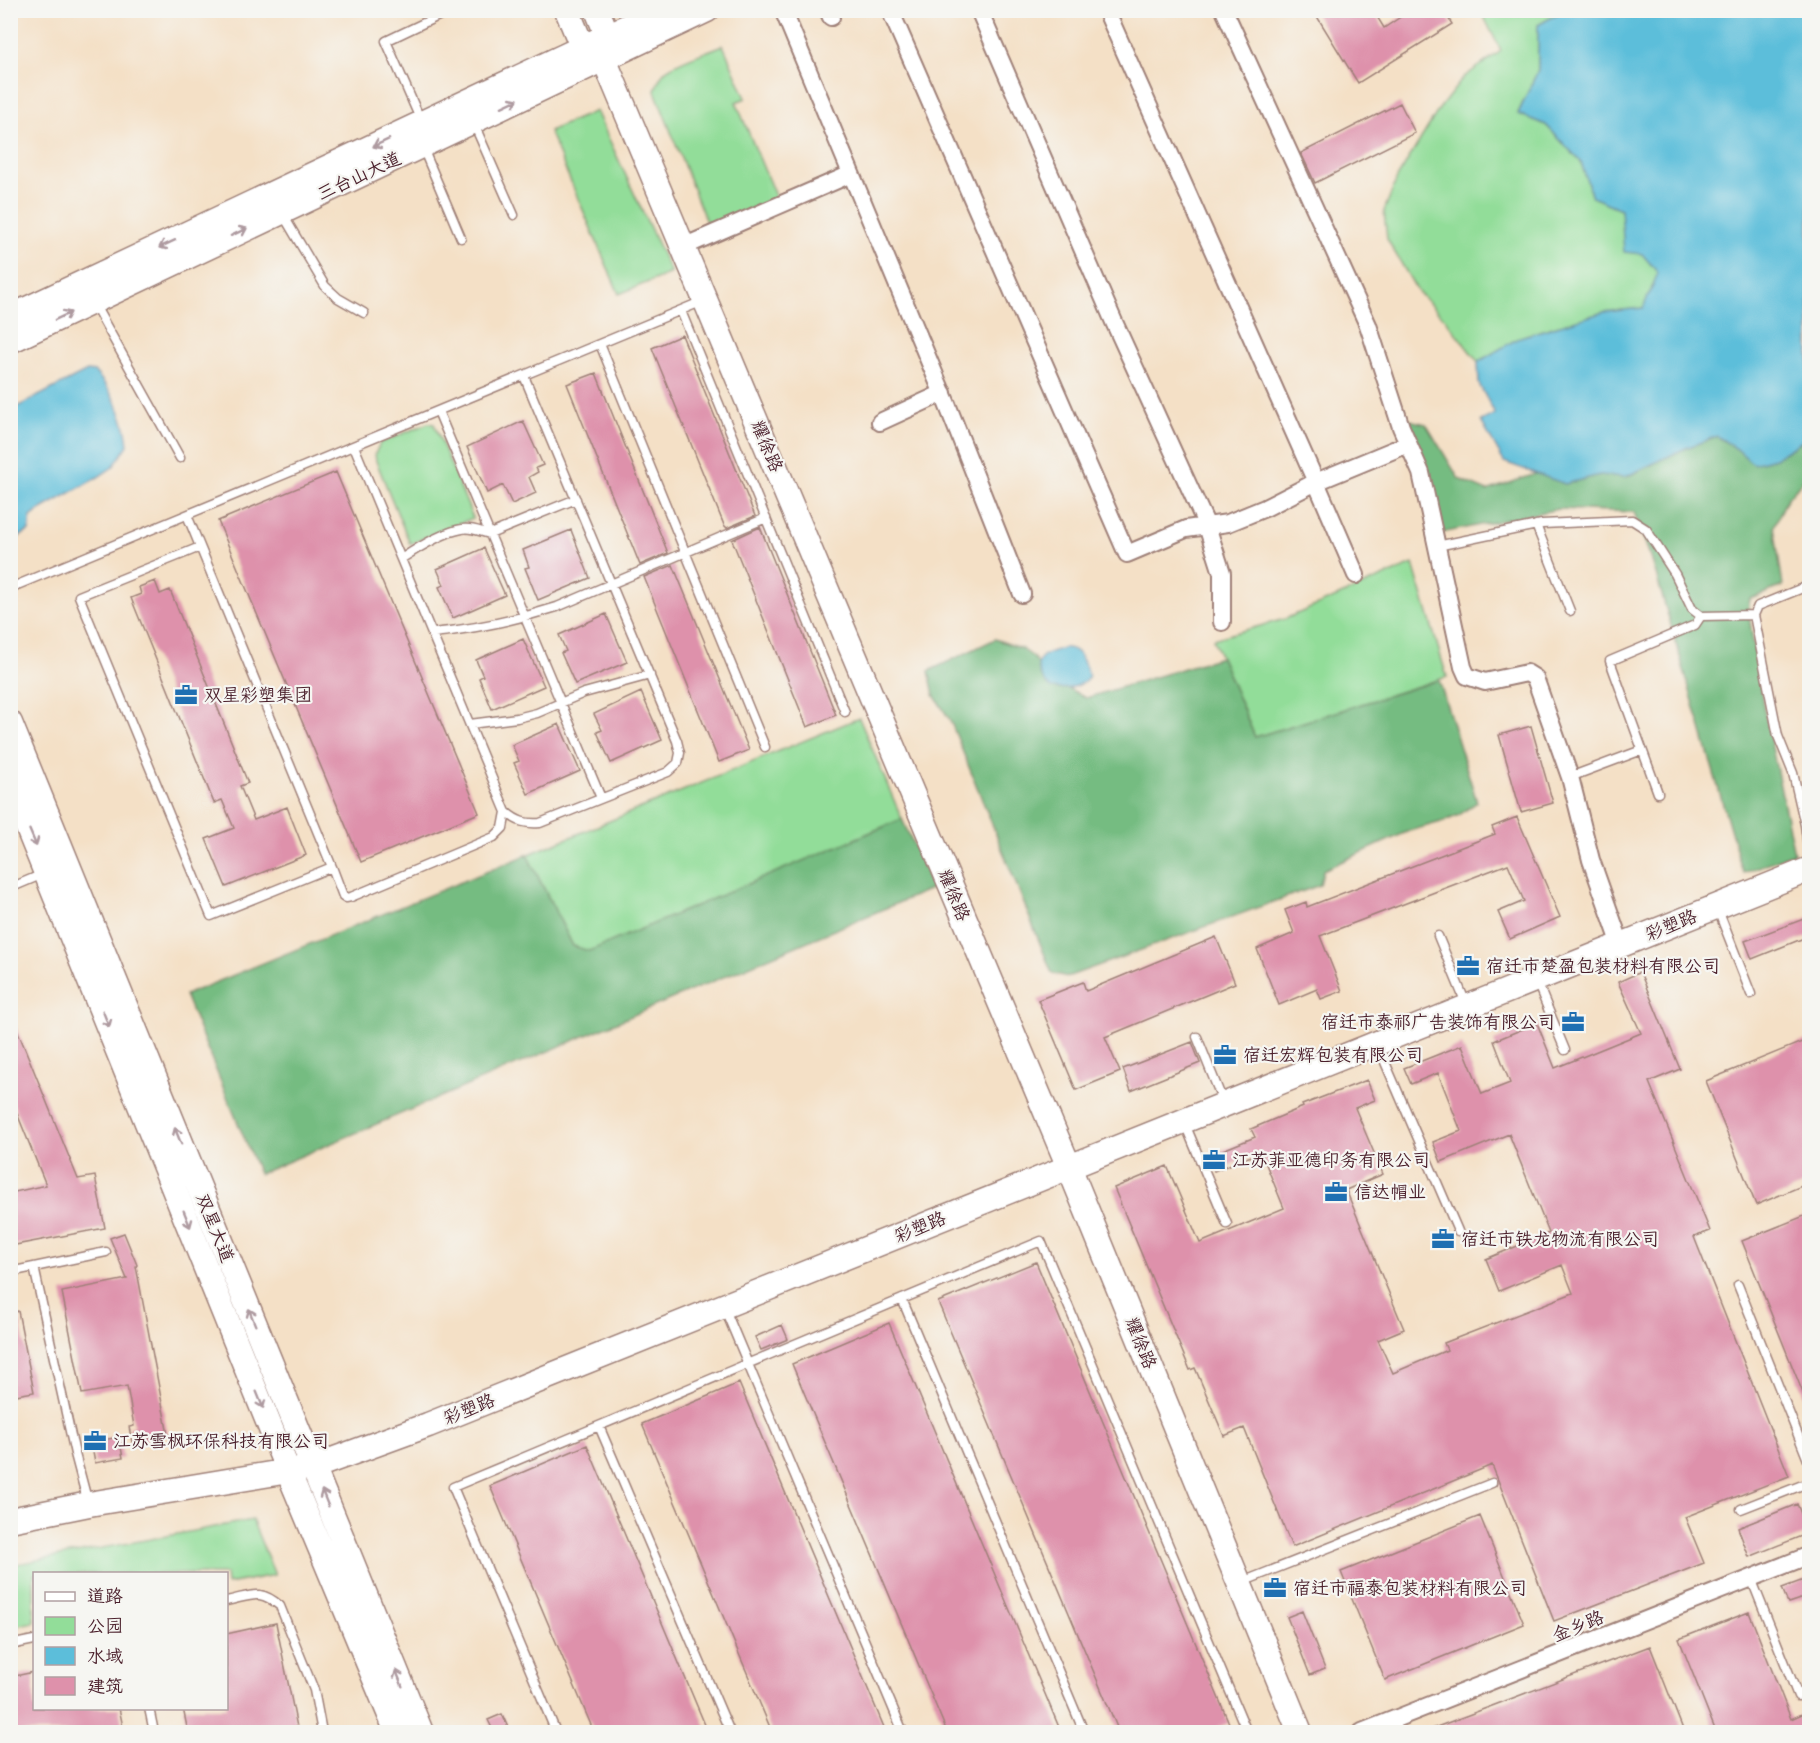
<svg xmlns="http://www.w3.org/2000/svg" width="1820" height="1743" font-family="'Patrick Hand','LXGW WenKai TC',sans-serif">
	<rect width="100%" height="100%" fill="#f6f6f2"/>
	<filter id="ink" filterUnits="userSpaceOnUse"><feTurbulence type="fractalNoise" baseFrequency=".0167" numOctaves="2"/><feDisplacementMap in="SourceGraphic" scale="12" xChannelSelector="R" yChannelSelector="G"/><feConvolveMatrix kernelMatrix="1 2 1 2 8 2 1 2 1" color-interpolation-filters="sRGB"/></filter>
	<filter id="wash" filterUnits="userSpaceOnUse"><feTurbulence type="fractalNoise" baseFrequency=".008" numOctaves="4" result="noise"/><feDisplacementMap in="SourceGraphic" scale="24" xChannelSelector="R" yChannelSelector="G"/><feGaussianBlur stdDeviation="1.35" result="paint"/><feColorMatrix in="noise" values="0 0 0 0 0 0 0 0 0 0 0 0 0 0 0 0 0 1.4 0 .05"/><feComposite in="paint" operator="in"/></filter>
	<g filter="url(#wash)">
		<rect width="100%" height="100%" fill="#f4e0c6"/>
		<!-- green -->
		<path fill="#92dd99" stroke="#6e7e62" stroke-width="1.5" d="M1481,11H1563L1538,25V70L1518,113L1546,125L1581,162L1592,197L1621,209L1809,437L1643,308L1604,312L1526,335L1478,362L1445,319L1418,292L1387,239L1384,211L1397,178L1439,109L1464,77L1501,51Z
			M723,45L746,98L736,102L776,198L708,227L655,91C657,83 660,76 666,70C682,59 705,53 723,45Z
			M596,111L671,273L619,294L549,131Z
			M428,423L434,424L473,518L410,544L376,461L375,454L380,443Z
			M1413,564L1447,677L1255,738L1213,639L1285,619Z
			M859,718L902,819L589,952L573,946L527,855Z
			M252,1520L275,1575L227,1584L226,1574H34V1622L11,1627V1565Z"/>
		<!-- forest -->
		<path fill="#75bc81" stroke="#606e56" stroke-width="1.5" d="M1405,419L1426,424L1459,479L1487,491L1538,473L1565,484L1600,475L1626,477L1686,448L1717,436L1737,449L1753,464L1775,458L1809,437V473L1787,499L1774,526L1783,586L1750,599L1748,609L1763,704L1794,853L1743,873L1653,564L1634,512L1558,509L1442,533Z
			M995,639L1022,649L1032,656L1048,675L1064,686L1086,698L1221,657L1255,737L1439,680L1477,802L1459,815L1445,821L1409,831L1323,870L1320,885L1067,977L1052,973L950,720L934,695L929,671Z
			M902,819L933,888L259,1174L185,995L527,855L573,946L589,951Z"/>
		<!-- water -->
		<path fill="#5cbeda" stroke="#536e82" stroke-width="1.5" d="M1563,11H1809V437L1775,458L1753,464L1737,449L1717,436L1686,448L1625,477L1600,475L1565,484L1504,462L1481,421L1495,414L1479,384L1478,362L1520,337L1604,312L1643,308L1658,273L1642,254L1624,252L1621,209L1592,197L1581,162L1546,125L1518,114L1538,70V25Z
			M87,371L95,372C113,392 126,419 128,445L113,467L98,477L40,510L31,517L29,531L17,538H11V410Z
			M1062,648C1080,646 1084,662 1089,677C1079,689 1065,690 1051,688C1043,681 1032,666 1042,657C1047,652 1056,651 1062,648Z"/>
		<g id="blocks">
			<!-- building -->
			<path fill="#de91ab" d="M1313,10H1373L1384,28L1411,10H1443L1452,24L1358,83Z
				M1400,103L1415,133L1315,183L1301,153Z
				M682,335L755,516L727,528L724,525L652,348Z
				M596,373L668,553L640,565L567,384Z
				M523,421L543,465L536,468L538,472L529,477L536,493L512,504L503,485L487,493L467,447Z
				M336,472L479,813L361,862L218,521Z
				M760,527L836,715L807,727L732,540Z
				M571,530L590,578L538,600L525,568L529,567L523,550Z
				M484,548L505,595L453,618L439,587L444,585L437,569Z
				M673,565L749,750L719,762L644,577Z
				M155,581L160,594L170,590L248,783L240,786L254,820L287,807L306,855L226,887L206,839L234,828L222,800L214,803L131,598L141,594L139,587Z
				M606,614L627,662L575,684L561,653L566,651L559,635Z
				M523,639L544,686L492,709L479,678L483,676L476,660Z
				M641,692L662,740L611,763L597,732L602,730L594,714Z
				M559,724L580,771L528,794L514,763L519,761L512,745Z
				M1531,726L1553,803L1521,812L1499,735Z
				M1517,817L1560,917L1510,939L1498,912L1524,901L1508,864L1320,936L1342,991L1321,999L1317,989L1279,1005L1257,949L1294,933L1285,910L1306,902L1307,907L1495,834L1492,827Z
				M1809,917V936L1752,959L1745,941Z
				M1216,937L1235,983L1105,1037L1120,1072L1076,1090L1038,1000L1083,982L1086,991Z
				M1640,972L1680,1069L1649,1082L1710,1231L1694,1237L1789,1476L1685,1517L1704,1563L1554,1621L1492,1465L1292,1547L1244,1428L1224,1436L1195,1368L1190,1370L1114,1188L1167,1166L1200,1243L1284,1208L1261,1152L1214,1171L1208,1156L1255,1137L1251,1129L1303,1107L1302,1105L1367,1080L1375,1100L1355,1108L1383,1174L1346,1190L1404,1329L1378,1340L1393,1373L1447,1350L1444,1343L1573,1293L1562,1265L1499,1291L1486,1259L1549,1233L1509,1134L1441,1162L1433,1142L1461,1131L1438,1073L1411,1084L1404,1068L1462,1045L1482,1094L1510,1083L1494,1041L1537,1023L1555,1068L1641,1033L1618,982Z
				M10,1012L78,1179L95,1176L105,1228L10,1246V1193L46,1185L10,1096Z
				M1809,1039V1183L1756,1205L1706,1081Z
				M1192,1042L1200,1063L1131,1091L1123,1069Z
				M1809,1214V1408L1742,1241Z
				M124,1233L137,1265L136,1266L168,1435L132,1442L129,1427L134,1426L127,1386L82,1394L62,1292L127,1279L110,1238Z
				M1036,1262L1229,1723L1206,1732H1119L938,1302Z
				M18,1311L34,1392L10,1396V1312Z
				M889,1323L1061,1732H947L792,1364Z
				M782,1325L788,1339L761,1350L755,1337Z
				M739,1383L886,1732H772L642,1424Z
				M119,1437L123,1458L95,1463L91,1442Z
				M587,1445L708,1732H594L490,1486Z
				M1797,1504L1802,1516L1809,1513V1533L1749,1557L1738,1528Z
				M1480,1516L1524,1624L1385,1680L1341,1572Z
				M1809,1578V1596L1788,1603L1782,1588Z
				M1302,1611L1325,1669L1310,1675L1287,1617Z
				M1749,1612L1791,1719L1809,1711V1732H1716L1679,1639Z
				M276,1623L298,1732H188L183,1708H226V1634Z
				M1650,1646L1684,1732H1426V1731Z
				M34,1672V1708H119L124,1732H10V1677Z
				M502,1714L510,1732H494L488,1720Z"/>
		</g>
	</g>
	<g filter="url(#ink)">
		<use href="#blocks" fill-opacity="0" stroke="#9f8078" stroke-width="1.5"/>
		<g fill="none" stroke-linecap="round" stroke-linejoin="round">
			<!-- lane casing -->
			<g stroke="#9f8078" stroke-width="11">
				<path id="lane" d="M421,121L386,41L451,10
					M474,124L514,215
					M422,146L461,238
					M282,213L325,286L338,298L364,313
					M93,302L180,458
					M681,311L845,712
					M600,344L765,747
					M438,411L601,798
					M354,446L506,812C518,822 525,824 540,823L668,772L678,763L680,753L677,741L524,376
					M187,515L332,867L211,916L79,596L200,547
					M1536,525L1570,611
					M1437,546L1542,524L1632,520L1646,529L1675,574L1692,609L1701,616L1754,615
					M401,559C416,549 444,532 462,529C471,527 481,532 490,534L576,499
					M1810,585L1758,606L1754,615L1778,736L1793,773L1805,825L1810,861
					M10,588L703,301
					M432,633C475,629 516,620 557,607L766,518
					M470,724L517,718L537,713L584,693L650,675
					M1570,777L1642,750
					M1658,793L1610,661L1695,625L1701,616
					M332,867L343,896L346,898L351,897L494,837L503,828L506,812
					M10,888L43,874
					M1718,910L1751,994
					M1438,936L1467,1006
					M1537,982L1565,1050
					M1197,1037L1224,1104
					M1378,1046L1458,1231
					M1185,1124L1227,1224
					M34,1267L75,1454L88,1503
					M10,1272L106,1252
					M1738,1285L1810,1465
					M902,1299L1084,1732
					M724,1307L903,1732
					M599,1426L730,1732
					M1741,1509L1810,1482
					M1751,1578L1798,1696L1810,1692
					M1242,1582L1492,1483
					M226,1601C252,1596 259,1588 280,1606L314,1690L322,1732
					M10,1645L34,1640
					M149,1708L154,1732
					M556,1732L453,1487L1041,1241L1247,1732"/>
			</g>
			<!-- street casing -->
			<g stroke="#9f8078" stroke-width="20">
				<path id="street" d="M783,10L947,404L1022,594
					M828,10L831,17
					M890,10L1127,554L1186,529L1228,523L1265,508L1316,482L1408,444
					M979,10L1114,322L1207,526L1222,573V622
					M1106,10L1316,482L1356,575
					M1224,10L1368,325L1401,427L1421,473L1463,667L1467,676L1485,682L1527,673L1535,678L1570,777L1591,860L1621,945
					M683,247L851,174
					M880,422L943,393
					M1362,1732L1810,1555"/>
			</g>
			<!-- secondary casing -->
			<g stroke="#9f8078" stroke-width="27">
				<path id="secondary" d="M567,10L588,61
					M597,10L613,49
					M604,59L1069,1167L1300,1732
					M10,317L662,10
					M10,341L707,10
					M10,723L421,1732
					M10,784L288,1471L397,1732
					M10,1520L89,1504L313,1467L428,1425L1810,869"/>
			</g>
			<!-- lane -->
			<use href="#lane" stroke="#fff" stroke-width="8"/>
			<!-- street -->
			<use href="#street" stroke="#fff" stroke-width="16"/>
			<!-- secondary -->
			<use href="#secondary" stroke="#fff" stroke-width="24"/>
		</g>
		<!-- one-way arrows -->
		<defs><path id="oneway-shaft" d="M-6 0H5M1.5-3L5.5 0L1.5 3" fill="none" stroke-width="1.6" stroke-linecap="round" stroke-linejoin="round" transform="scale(1.5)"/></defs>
		<g stroke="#ae9aa0">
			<use href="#oneway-shaft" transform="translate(510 103) rotate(-25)"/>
			<use href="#oneway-shaft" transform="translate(381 143) rotate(155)"/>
			<use href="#oneway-shaft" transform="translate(239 232) rotate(-25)"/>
			<use href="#oneway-shaft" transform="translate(167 244) rotate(155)"/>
			<use href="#oneway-shaft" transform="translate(63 316) rotate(-25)"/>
			<use href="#oneway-shaft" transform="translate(33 838) rotate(67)"/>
			<use href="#oneway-shaft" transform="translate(106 1019) rotate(68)"/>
			<use href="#oneway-shaft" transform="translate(178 1136) rotate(-112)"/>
			<use href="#oneway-shaft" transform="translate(187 1219) rotate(68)"/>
			<use href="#oneway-shaft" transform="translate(252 1317) rotate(-112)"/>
			<use href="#oneway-shaft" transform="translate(260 1400) rotate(68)"/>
			<use href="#oneway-shaft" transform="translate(325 1498) rotate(-112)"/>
			<use href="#oneway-shaft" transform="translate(399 1678) rotate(-112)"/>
		</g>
	</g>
	<!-- icons -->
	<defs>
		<g id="office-bare" transform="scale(1.8)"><path d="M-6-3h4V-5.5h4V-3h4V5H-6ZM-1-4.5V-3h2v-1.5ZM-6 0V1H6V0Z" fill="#1f6fb2" stroke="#f6f6f2" stroke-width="2.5" paint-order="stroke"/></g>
	</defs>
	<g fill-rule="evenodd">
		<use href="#office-bare" x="186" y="695"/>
		<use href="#office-bare" x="1468" y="966"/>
		<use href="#office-bare" x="1573" y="1022"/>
		<use href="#office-bare" x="1225" y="1055"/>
		<use href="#office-bare" x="1214" y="1160"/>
		<use href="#office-bare" x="1336" y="1192"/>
		<use href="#office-bare" x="1443" y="1239"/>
		<use href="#office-bare" x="95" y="1441"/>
		<use href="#office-bare" x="1275" y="1588"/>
	</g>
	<g text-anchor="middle" stroke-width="4.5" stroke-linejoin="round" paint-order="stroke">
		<!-- street labels -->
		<g font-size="18" fill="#4a1f2b" stroke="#f6f6f2">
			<text transform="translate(359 176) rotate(-25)" y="6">三台山大道</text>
			<text transform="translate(767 446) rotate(67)" y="6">耀徐路</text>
			<text transform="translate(954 895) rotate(67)" y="6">耀徐路</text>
			<text transform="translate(1671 925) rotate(-22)" y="6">彩塑路</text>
			<text transform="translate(920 1227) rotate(-22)" y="6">彩塑路</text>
			<text transform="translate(215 1228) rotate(68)" y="6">双星大道</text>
			<text transform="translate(1141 1343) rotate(68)" y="6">耀徐路</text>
			<text transform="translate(469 1409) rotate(-22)" y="6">彩塑路</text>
			<text transform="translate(1578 1626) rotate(-22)" y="6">金乡路</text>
		</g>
		<!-- poi labels -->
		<g font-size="18" fill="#4a1f2b" stroke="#f6f6f2" text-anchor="start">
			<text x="204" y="701">双星彩塑集团</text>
			<text x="1486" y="972">宿迁市楚盈包装材料有限公司</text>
			<text x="1555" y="1028" text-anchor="end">宿迁市泰祁广告装饰有限公司</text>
			<text x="1243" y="1061">宿迁宏辉包装有限公司</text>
			<text x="1232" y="1166">江苏菲亚德印务有限公司</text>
			<text x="1354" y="1198">信达帽业</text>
			<text x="1461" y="1245">宿迁市铁龙物流有限公司</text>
			<text x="113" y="1447">江苏雪枫环保科技有限公司</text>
			<text x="1293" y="1594">宿迁市福泰包装材料有限公司</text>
		</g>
	</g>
	<!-- margin -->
	<rect width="1820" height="1743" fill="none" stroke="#f6f6f2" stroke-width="36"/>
	<!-- legend -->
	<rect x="33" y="1572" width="195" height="138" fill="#f6f6f2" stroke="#b1a0a2" stroke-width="1.5"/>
	<rect x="45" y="1592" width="30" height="9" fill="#ffffff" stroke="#b1a0a2" stroke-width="1.5"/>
	<text x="87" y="1602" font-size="18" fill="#4a1f2b">道路</text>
	<rect x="45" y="1617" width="30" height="18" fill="#92dd99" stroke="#b1a0a2" stroke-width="1.5"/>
	<text x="87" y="1632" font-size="18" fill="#4a1f2b">公园</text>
	<rect x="45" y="1647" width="30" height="18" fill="#5cbeda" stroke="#b1a0a2" stroke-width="1.5"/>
	<text x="87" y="1662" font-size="18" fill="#4a1f2b">水域</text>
	<rect x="45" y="1677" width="30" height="18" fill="#de91ab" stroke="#b1a0a2" stroke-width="1.5"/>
	<text x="87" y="1692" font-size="18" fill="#4a1f2b">建筑</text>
</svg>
